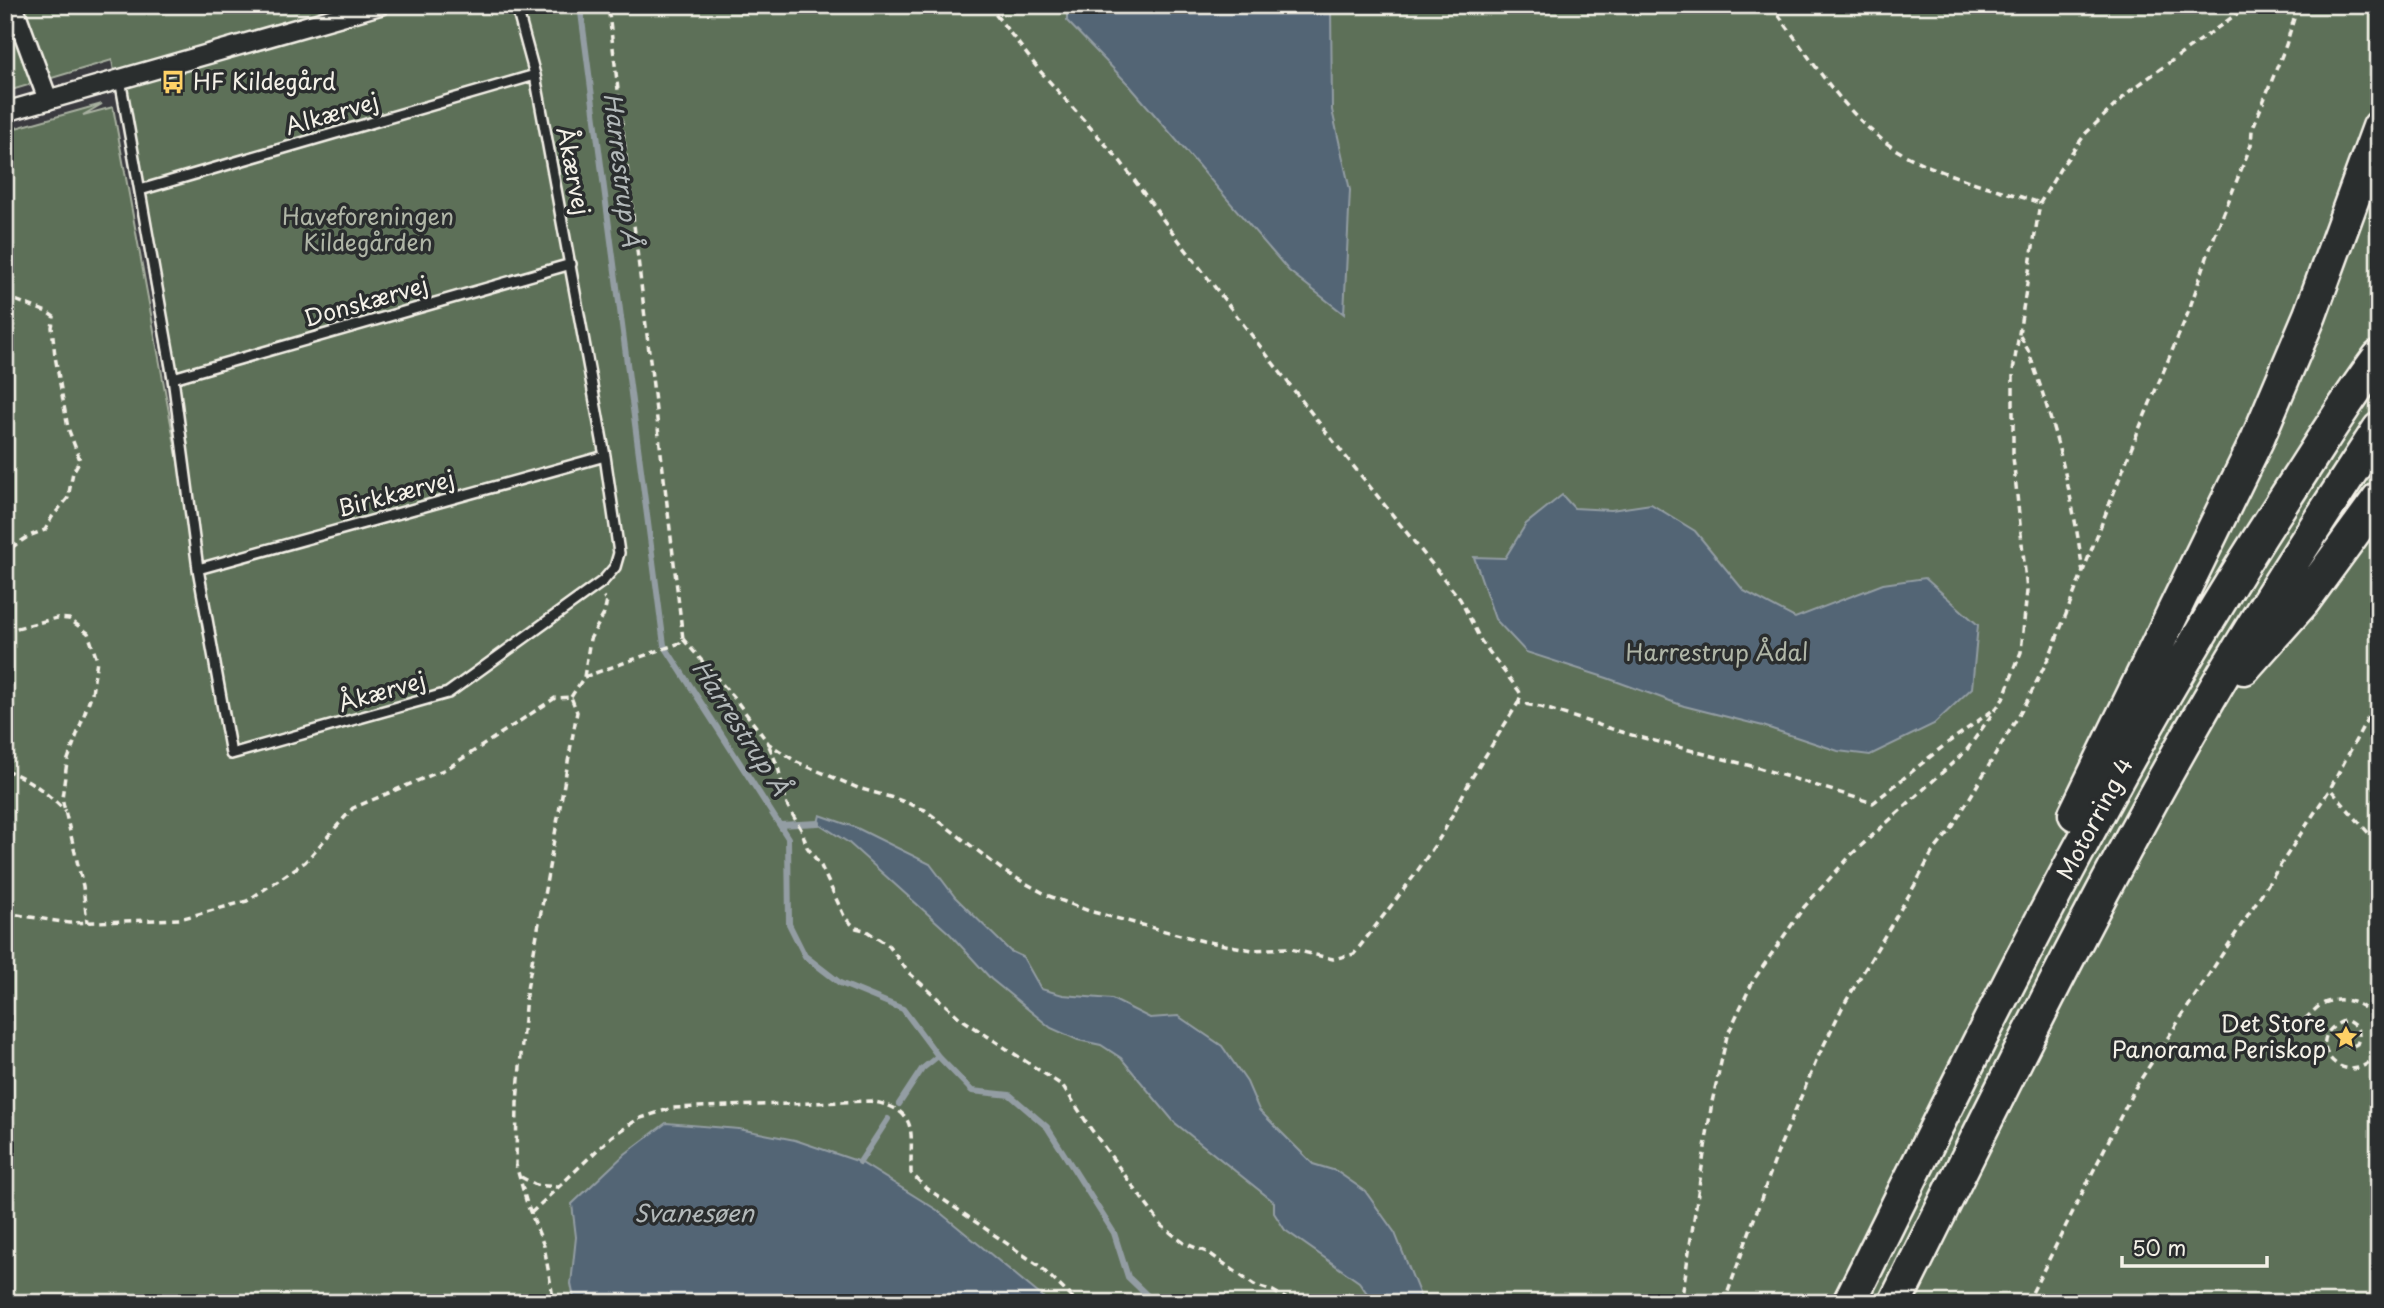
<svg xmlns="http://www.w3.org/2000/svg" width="2384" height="1308" font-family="'Playpen Sans',sans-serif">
	<rect width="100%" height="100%" fill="#3a3a3f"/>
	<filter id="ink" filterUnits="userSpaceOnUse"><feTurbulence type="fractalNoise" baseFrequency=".0143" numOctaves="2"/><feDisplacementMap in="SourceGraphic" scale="14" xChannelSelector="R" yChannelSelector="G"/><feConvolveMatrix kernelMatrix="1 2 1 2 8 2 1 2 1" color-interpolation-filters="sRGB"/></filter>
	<g filter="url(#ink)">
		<!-- green -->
		<path fill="#5d6f58" stroke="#a8b0a0" stroke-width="2" d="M5,5H2379V1303H5V131L102,104L83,115L113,107L230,745L112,60L5,92Z"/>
		<!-- water -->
		<path fill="#526575" stroke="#939da3" stroke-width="2" d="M1067,5H1331L1332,110L1350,190L1344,314L1289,271L1129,85L1067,21Z
			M1562,495L1574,508L1611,510L1651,504L1695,531L1744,591L1795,618L1883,584L1925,578L1978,625L1972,688L1934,724L1870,755L1838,751L1763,726L1684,706L1607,678L1526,652L1495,619L1474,557L1505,558L1526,524Z
			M820,815L857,828L930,864L955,897L1010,951L1023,957L1041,989L1063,995L1112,999L1150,1018L1178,1016L1222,1046L1247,1082L1259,1110L1313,1164L1336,1171L1365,1191L1395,1233L1423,1303H1374L1359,1282L1285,1230L1274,1213V1202L1175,1123L1121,1058L1101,1045L1078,1040L1051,1028L991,979L950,934L849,843L818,823Z
			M666,1123L739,1129L795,1140L860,1162L937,1210L1050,1303H575L571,1284L576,1237L572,1204L625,1154Z"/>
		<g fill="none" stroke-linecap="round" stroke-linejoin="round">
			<!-- stream -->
			<path stroke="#939da3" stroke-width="6" d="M580,5L664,645L788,838L789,924L805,956L840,983L903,1009L938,1056L972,1091L1010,1095L1047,1127L1114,1233L1128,1277L1155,1303
				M780,825L818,823
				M899,1104L922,1069L938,1056
				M860,1162L888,1119"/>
			<!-- service casing -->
			<g stroke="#f4f1e8" stroke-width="14">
				<path id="service" d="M120,79L173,378L198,569L231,754L448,693L603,581L615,567L619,553L605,456L535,75L516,5
					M140,190L535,75
					M173,378L571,264
					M198,569L605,456"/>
			</g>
			<!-- minor casing -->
			<g stroke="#f4f1e8" stroke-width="23">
				<path id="minor" d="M13,5L48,100
					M5,112L380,5"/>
			</g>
			<!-- motorway casing -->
			<g stroke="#f4f1e8" stroke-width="37">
				<path id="motorway" d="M2244,668L2303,602L2379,498
					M2075,814L2257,440L2310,315L2379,127
					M1849,1303C1985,1029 2118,754 2285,498C2316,451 2345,402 2379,357
					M1895,1303C1992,1109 2086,914 2194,725C2251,624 2315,527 2379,429"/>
			</g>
			<!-- path -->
			<path stroke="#f4f1e8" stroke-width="3.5" stroke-dasharray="7 5" stroke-linecap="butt" d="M988,5L1040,71L1121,162L1167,225L1326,432L1460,599L1481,641L1519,691L1521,695L1518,703
				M1771,5C1806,51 1838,106 1885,142C1924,172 1993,187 2040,203
				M5,296L47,312L54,317L52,327L55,356L68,428L80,460L73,472L68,498L52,517L45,530L29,536L5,552
				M2020,336L2028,350C2054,423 2074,497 2083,574
				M5,631L57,618L69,619L88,633L97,660L92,693L67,762L62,798L83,886L87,923
				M683,639L735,699L769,744L797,762L858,788L897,799L925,810L1005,872L1049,896L1089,911L1203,941L1253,950L1286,948L1333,959L1354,954L1414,876L1443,833L1471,779L1518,703L1541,707L1628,734L1759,768L1873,803L1946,744L1996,708
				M584,677L680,643L683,639L608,5
				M2379,696L2330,789L2379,845
				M571,697L584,677L590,639L604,614L607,601L603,597
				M769,746L778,767L787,805L802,831L807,847L821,866L845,918L856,928L865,930L889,946L908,972L960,1018L1063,1086L1091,1129L1162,1226L1184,1243L1209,1253L1254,1285L1273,1291L1294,1303
				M5,770C30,779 46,792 65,811
				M5,913L69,923L180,919L247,901L305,862L353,808L448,768L555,698L571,697L577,712L526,995L517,1103L516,1165L527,1204L544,1246L554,1303
				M2305,1019C2311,1014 2319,1004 2327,1002C2348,995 2368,1006 2379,1024
				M2343,1043L2351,1047L2357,1044C2362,1031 2357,1026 2346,1020C2293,1039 2352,1100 2379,1049
				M521,1177L536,1185L557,1187
				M531,1213L612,1136L638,1119L672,1108L870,1101C921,1110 910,1132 911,1173L925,1187L1038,1265L1078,1303
				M1681,1303L1712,1102L1727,1036L1753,981L1804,907L1852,854L1966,751L2003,699L2021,652L2027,591L2013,457V371L2040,203L2060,169L2086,133L2130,91L2249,5
				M1724,1303L1780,1146L1818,1057L1842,1008L1916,883L1932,853L1950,831L2026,703L2050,655L2137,434L2188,313L2213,240L2251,145L2252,130L2286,45L2298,5
				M2027,1303L2135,1088L2330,789"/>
			<!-- service -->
			<use href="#service" stroke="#2a2d2e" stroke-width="9"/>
			<!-- minor -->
			<use href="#minor" stroke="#2a2d2e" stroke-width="18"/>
			<!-- motorway -->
			<use href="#motorway" stroke="#2a2d2e" stroke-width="32"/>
		</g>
	</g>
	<!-- icons -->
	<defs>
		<g id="bus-bare" transform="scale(1.89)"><path d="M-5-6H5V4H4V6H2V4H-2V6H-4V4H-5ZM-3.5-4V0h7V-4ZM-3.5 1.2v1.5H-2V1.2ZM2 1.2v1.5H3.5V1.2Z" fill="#ffd166" stroke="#2a2d2e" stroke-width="2.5" paint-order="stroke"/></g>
		<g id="sight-bare" transform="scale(1.89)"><path d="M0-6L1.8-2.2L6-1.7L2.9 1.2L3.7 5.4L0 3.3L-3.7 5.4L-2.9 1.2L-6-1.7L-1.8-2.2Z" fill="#ffd166" stroke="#2a2d2e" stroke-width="2.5" paint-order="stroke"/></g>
	</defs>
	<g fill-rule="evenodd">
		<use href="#bus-bare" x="173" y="82"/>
		<use href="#sight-bare" x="2346" y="1037"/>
	</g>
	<g text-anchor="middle" stroke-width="7" stroke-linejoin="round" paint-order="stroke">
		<!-- poi labels -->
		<g font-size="23" fill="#f4f1e8" stroke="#2a2d2e" text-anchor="start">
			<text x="193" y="90">HF Kildegård</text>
			<text x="2326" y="1032" text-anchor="end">Det Store<tspan x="2326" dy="26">Panorama Periskop</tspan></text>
		</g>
		<!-- street labels -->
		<g font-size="23" fill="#f4f1e8" stroke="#2a2d2e">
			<text transform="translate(332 114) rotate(-16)" y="8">Alkærvej</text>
			<text transform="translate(573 171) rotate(79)" y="8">Åkærvej</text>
			<text transform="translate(366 302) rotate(-16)" y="8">Donskærvej</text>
			<text transform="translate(396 494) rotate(-15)" y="8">Birkkærvej</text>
			<text transform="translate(382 692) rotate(-16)" y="8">Åkærvej</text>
			<text transform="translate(2095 819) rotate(-62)" y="8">Motorring 4</text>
		</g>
		<!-- park labels -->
		<g font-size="23" fill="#b0b6a7" stroke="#2a2d2e">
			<text x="368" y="225">Haveforeningen<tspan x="368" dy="26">Kildegården</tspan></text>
			<text x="1717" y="661">Harrestrup Ådal</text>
		</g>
		<!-- water labels -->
		<g font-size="24" font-style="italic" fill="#b3b9ba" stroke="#2a2d2e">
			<text transform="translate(621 170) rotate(83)" y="8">Harrestrup Å</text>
			<text transform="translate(740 728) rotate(57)" y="8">Harrestrup Å</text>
			<text x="694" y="1222">Svanesøen</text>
		</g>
	</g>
	<!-- margin -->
	<rect width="2384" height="1308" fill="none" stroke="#2a2d2e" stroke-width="28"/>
	<rect x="14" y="14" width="2356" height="1280" fill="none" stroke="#f4f1e8" stroke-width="2.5" filter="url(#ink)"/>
	<!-- scale -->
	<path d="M2122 1256v10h145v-10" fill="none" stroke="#f4f1e8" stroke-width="3.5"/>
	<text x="2132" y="1256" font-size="21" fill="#f4f1e8" stroke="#2a2d2e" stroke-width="5" paint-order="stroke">50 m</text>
</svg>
